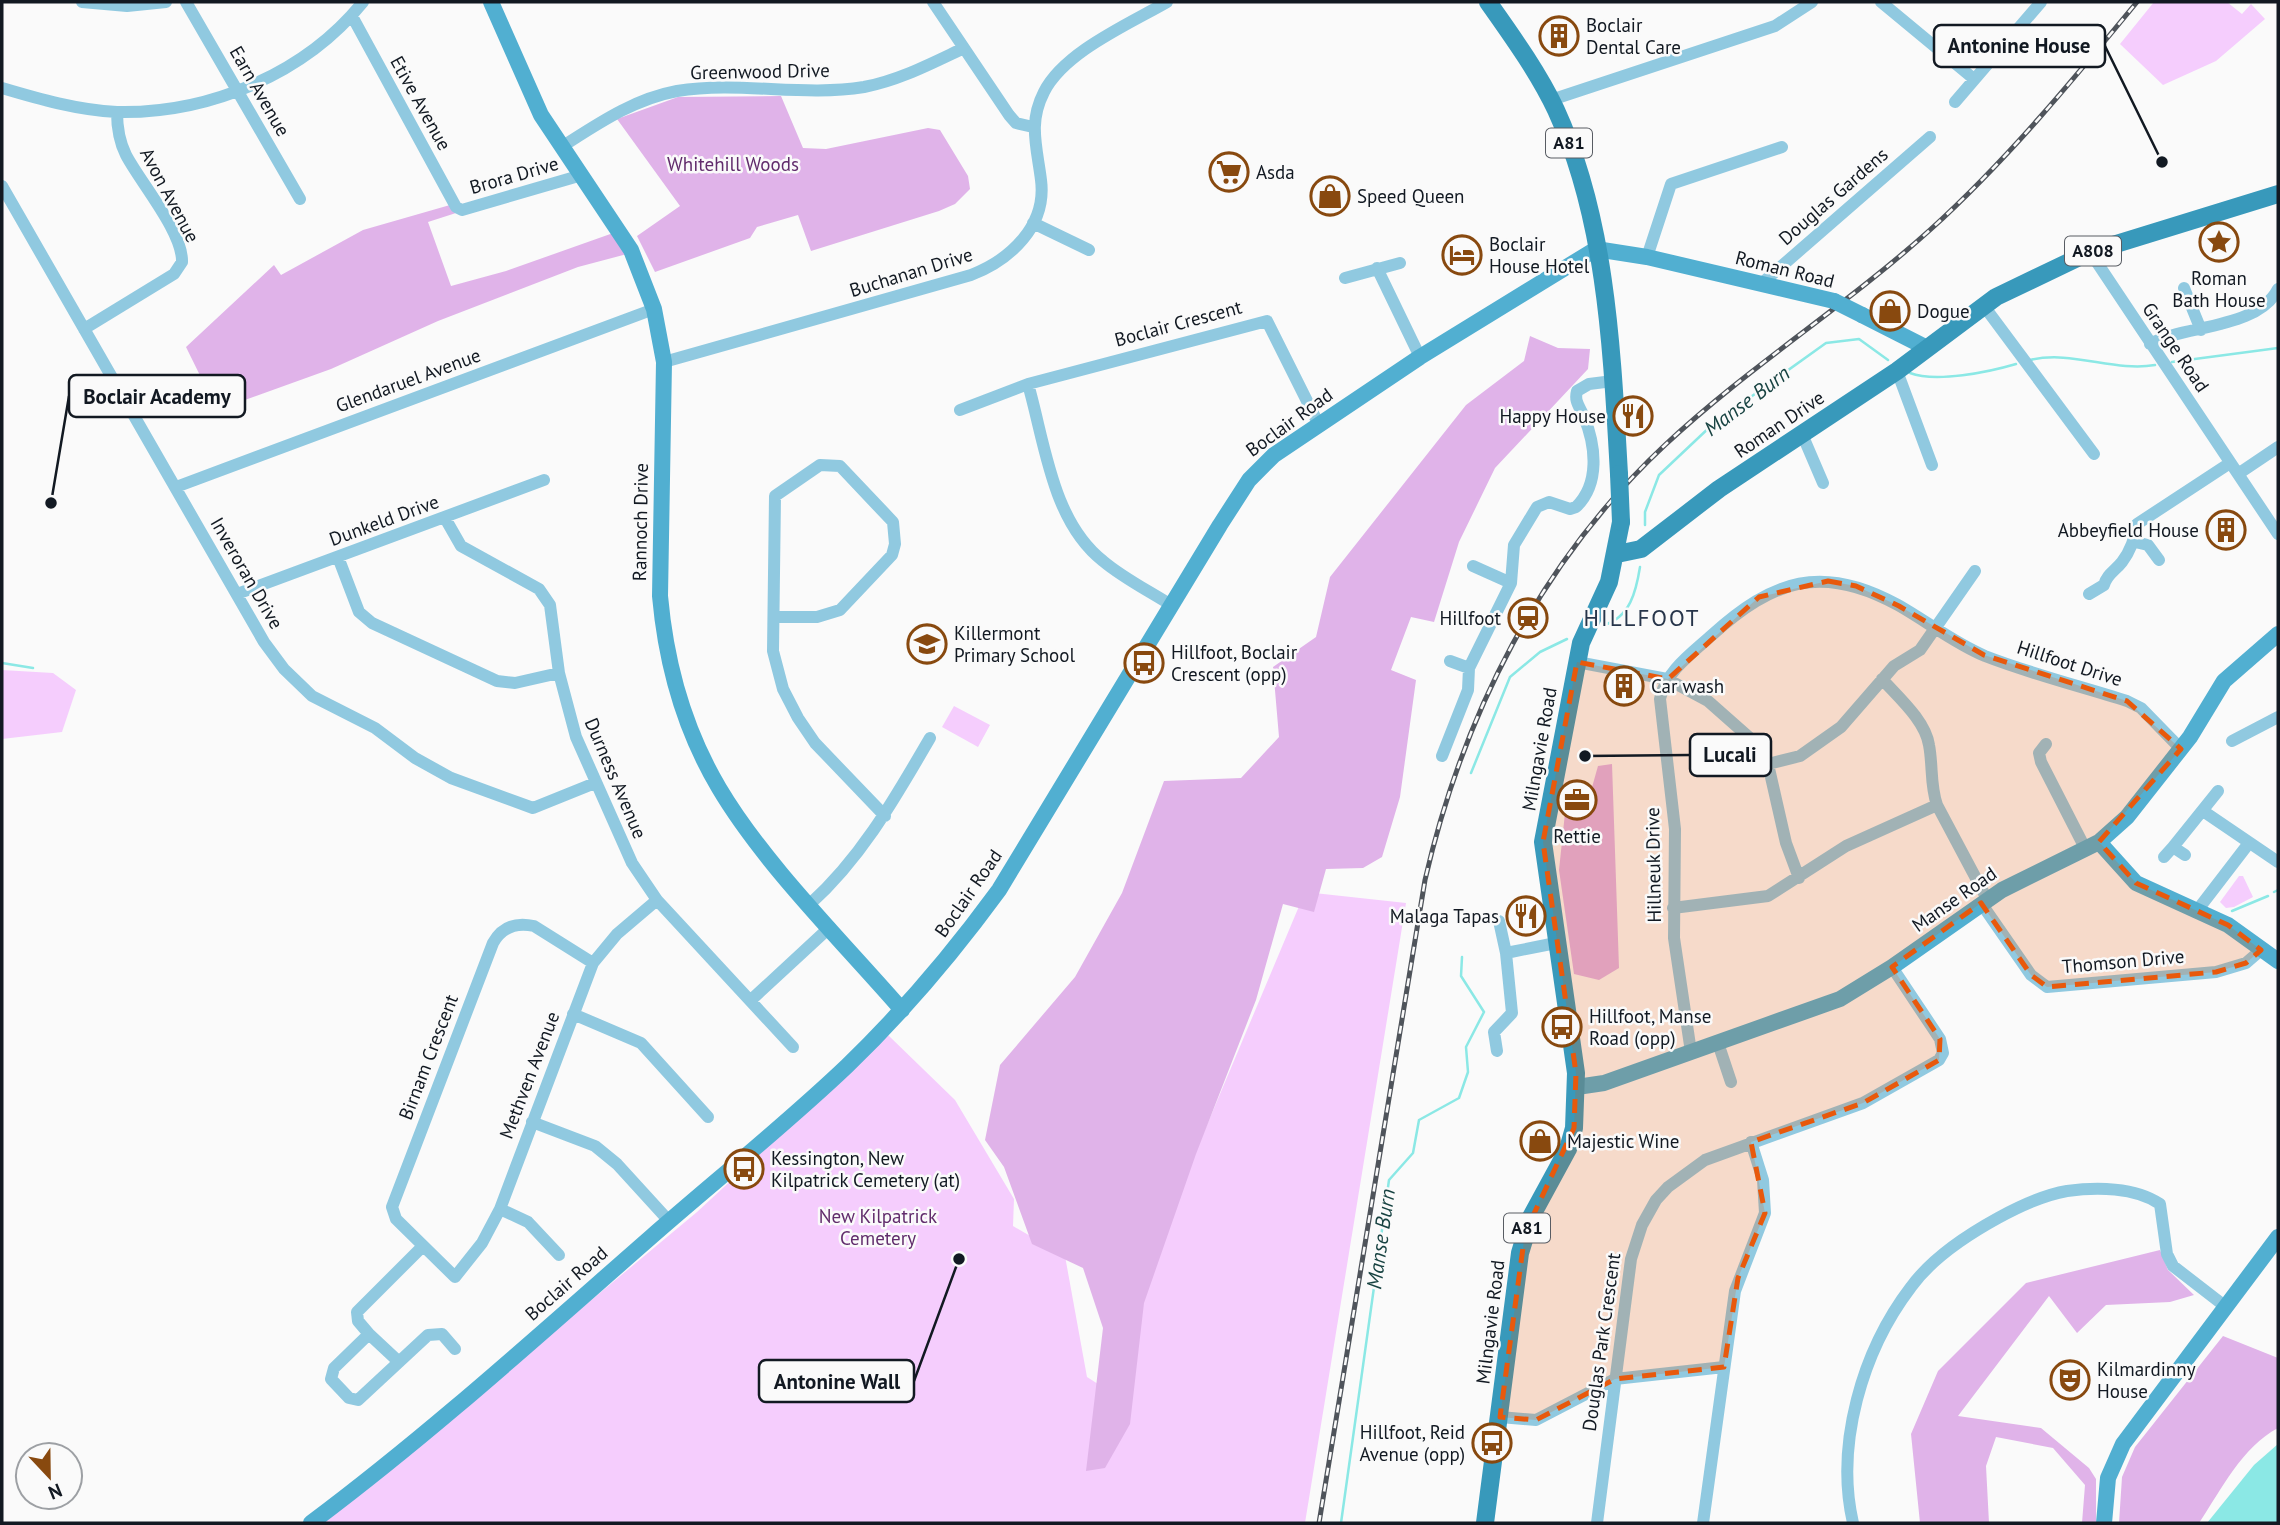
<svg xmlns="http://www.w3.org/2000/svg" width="2280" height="1525" font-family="'PT Sans',sans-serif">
	<rect width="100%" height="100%" fill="#fafafa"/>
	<!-- green -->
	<path fill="#f5cdfd" d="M2154,2H2227L2242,14L2251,4L2265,19L2216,61L2163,85L2120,44Z
		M2,670L53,673L76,690L62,732L2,739Z
		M954,706L990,725L978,747L942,727Z
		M2239,876H2243L2253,897L2234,907L2226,908L2220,902Z
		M1305,892L1406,903L1305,1523H324L697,1212L888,1035L955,1100L1014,1199L1013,1226L1065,1256L1087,1377L1098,1384Z"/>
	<!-- forest -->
	<path fill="#e0b3e9" d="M781,96L803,148L826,149L928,128L940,130L968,176L970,189L955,204L939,211L811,251L798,215L757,227L750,238L655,272L637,236L680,206L617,119L678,97Z
		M450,205L456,213L428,222L451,286L506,271L616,232L627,254L578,267L438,321L331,369L217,410L186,347L274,265L281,275L363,230Z
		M1530,336L1558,348L1590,349L1588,369L1495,468L1459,542L1434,622L1411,617L1391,670L1416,680L1400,797L1382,857L1363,868L1326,869L1314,912L1283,904L1256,1000L1196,1154L1144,1303L1130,1424L1105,1468L1086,1471L1103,1328L1083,1268L1032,1244L1004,1167L985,1140L1000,1065L1075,977L1122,893L1164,781L1241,778L1279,737L1273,667L1316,637L1330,577L1466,405L1524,361Z
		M1612,764L1619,968L1599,980L1574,974L1559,870L1565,813L1589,798L1598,766Z
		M2160,1250L2168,1270L2194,1295L2170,1302L2106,1305L2077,1333L2049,1296L1958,1416L2041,1428L2089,1468L2096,1479V1523H2082L2085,1485L2053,1448L1996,1437L1986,1466L1989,1523H1920L1911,1434L1938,1371L2026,1283Z
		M2223,1336L2278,1358V1428C2242,1447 2221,1490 2199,1523H2119L2122,1477L2135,1447Z"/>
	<!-- water -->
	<path fill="#8be8e5" d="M2278,1444V1523H2207L2254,1465Z"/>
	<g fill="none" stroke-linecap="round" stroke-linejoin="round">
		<!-- stream -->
		<path stroke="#8be8e5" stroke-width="2.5" d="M2030,360C2072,350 2114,372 2155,365
			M2172,362L2278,348
			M1910,373C1936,383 1989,372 2016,364
			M1645,525V512L1659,475L1713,424L1826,343L1859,339L1888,360
			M1604,625C1630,617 1636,592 1640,567
			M2,663L33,668
			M1471,773L1510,677L1540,652L1567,639
			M2274,892L2278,890
			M2232,911L2268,896
			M1341,1523L1389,1180L1413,1153L1419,1120L1459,1098L1468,1072L1466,1047L1484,1012L1461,976L1462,957"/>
		<!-- street -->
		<path stroke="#90c9e0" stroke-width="12" d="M82,2L127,6L166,2
			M186,2L300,199
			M933,2L1009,115L1016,123L1033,127
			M1881,2L1974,79
			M352,16L456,207L462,210L582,175
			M2,88C39,99 77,110 117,112C209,114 305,74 363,2
			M1551,100L1775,26L1812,2
			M1955,102L2041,2
			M563,146C599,123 634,99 677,91C739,81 803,97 864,87C900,80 932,63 964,48
			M2,186L264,642L284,669L312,696L375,728L415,758L451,778L533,808L595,783
			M1033,223L1089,250
			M2090,252L2278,534
			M1647,257L1671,184L1782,147
			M1377,268L1420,357
			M1345,278L1400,263
			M1761,284L1930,137
			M2184,288L2201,330
			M1984,306L2094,454
			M84,329L174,274L182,262C183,232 140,182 126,155C119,141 117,127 117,112
			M2150,344C2184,325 2258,329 2278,289
			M664,362L971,275C1010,260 1047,226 1041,180C1037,147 1028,123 1044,92C1064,52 1129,24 1167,2
			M1897,371L1932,465
			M1028,384C1045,443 1052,521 1103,561C1123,578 1149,591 1171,605
			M960,410L1028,384L1267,321L1319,425
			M1802,434L1823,483
			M2238,474L2278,447
			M176,487L654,309
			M445,518L461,546L539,589L550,605L559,673L576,737L632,863L657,900L793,1047
			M2135,542L2148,545L2159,560
			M338,557L359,612L372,623L497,681L515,683L559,673
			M1473,566L1511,583
			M237,594L544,480
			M2089,594L2104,585C2107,574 2115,571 2122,562C2131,550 2135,539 2137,524L2230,463
			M775,617H817L840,610L892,555L895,544L893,522L840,466L820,465L775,496L773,651L783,689L798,718L815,743L885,816
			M1450,661L1469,668
			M1577,662L1667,679L1708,701L1751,739L1768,764L1786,843L1799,878
			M1882,679C1898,697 1925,720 1929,745C1933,766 1930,785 1937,805L1987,899
			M2232,741L2278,717
			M2046,744L2039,753L2041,762L2086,850
			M1442,756L1468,690L1469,668L1511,583L1514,545L1537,507L1549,502L1570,509L1576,507C1600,484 1596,446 1584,417C1580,407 1574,402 1577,391L1589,384L1613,381
			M1768,764L1800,756L1841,727L1894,666L1920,650L1975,571
			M2203,811L2278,862
			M2173,847L2218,791
			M2164,857L2173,847L2185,855
			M1981,903L2031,975L2047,987L2216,972L2246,963L2261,950
			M810,904C862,857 895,798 930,738
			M1673,908L1768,896L1846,846L1937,805
			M2196,912L2249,843
			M1506,953L1556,943
			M593,963L534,926C516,922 502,927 493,943L392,1207L396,1219L455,1277L482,1243L500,1209L593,963L617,934L657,900
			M751,1000L830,927
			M573,1014L641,1043L708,1117
			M1718,1043L1731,1082
			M1497,1051L1494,1032L1512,1013L1506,953L1499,921
			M1691,1052L1674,938L1675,829L1660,699C1665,672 1692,653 1712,635C1773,580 1822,563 1898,605C1928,622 1954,643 1985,656C2031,674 2080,686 2127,701L2141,708L2181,749
			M532,1122L595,1146L617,1164L669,1221
			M500,1209L528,1222L559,1255
			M422,1247L357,1312L358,1321L369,1334L334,1368L331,1379L349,1398L358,1400L428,1335L442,1334L455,1349
			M369,1334L399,1362
			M1500,1417L1536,1420L1615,1379L1724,1367
			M1597,1523L1631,1259L1642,1225L1656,1200L1668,1187L1705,1160L1863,1103L1939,1060L1943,1053L1940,1039L1892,967
			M1703,1523L1735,1291L1765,1213L1763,1180L1751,1142
			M1853,1523C1835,1445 1862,1351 1911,1287C1932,1258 1967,1235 1998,1218C2020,1206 2043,1195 2067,1191C2096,1187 2135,1187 2160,1204L2167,1254L2173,1266L2226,1307"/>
		<!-- secondary -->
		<path stroke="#51afd1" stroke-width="16" d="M491,2L541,115L631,250L654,309L664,362L660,596C666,663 684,729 719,788C764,864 843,942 902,1010
			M1862,315L1927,348
			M2099,842L2136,883L2228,925L2278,961
			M1577,1087L1604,1083L1840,999L1892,967L2002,890L2099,842L2127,817L2190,737L2224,681L2278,634
			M311,1523C430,1434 539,1335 651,1237C716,1180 784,1126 847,1066C903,1012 953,953 999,890L1220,525L1249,480L1274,455L1420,357L1596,249L1647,257L1834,301
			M2104,1523L2108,1478L2123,1444L2278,1237"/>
		<!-- primary -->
		<path stroke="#3899bb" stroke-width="18" d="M1488,2C1512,36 1538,72 1556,110C1607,221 1612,353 1619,474
			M1617,554L1641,549L1719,489L1897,371L1996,297L2090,252L2278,194
			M1485,1523L1520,1253L1531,1217L1568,1149L1574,1128L1576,1073L1543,842L1581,643L1609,582L1621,522"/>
		<!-- rail casing -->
		<g stroke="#4f545b" stroke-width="5">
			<path id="rail" d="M1319,1523L1425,880C1463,715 1540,562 1665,445C1748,367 1846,306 1931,229C2007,160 2072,81 2137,2"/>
		</g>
		<!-- rail -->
		<use href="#rail" stroke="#fafafa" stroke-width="2.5" stroke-dasharray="8" stroke-linecap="butt"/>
		<!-- secondary-bridge -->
		<path stroke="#51afd1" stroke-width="16" d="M1834,301L1862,315"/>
		<!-- primary-bridge -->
		<path stroke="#3899bb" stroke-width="18" d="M1619,474L1621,522"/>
	</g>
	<!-- marked area -->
	<path fill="#e8590c" fill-opacity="0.2" stroke="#e8590c" stroke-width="5" stroke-dasharray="14 9" stroke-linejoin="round" d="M1828,581L1856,586L1899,606L1984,655L2127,701L2181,749L2099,842L2136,883L2228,925L2261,950L2246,963L2216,972L2047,987L2031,975L1981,903L1892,967L1940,1039L1939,1060L1863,1103L1751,1142L1765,1213L1738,1278L1724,1367L1615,1379L1536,1420L1500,1417L1525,1233L1574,1128L1576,1073L1543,842L1577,662L1668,679L1759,597Z"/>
	<!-- icons -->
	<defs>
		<g id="building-ring" transform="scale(2.0125)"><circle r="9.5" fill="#fafafa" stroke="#88490f" stroke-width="1.5"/><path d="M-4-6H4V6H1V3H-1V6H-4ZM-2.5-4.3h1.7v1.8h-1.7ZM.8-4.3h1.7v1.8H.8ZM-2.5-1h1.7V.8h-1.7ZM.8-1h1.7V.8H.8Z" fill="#88490f"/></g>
		<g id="supermarket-ring" transform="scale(2.0125)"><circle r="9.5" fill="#fafafa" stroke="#88490f" stroke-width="1.5"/><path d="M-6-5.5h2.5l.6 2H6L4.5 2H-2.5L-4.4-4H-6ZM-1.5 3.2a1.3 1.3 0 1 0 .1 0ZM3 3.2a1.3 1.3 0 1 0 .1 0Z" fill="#88490f"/></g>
		<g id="shop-ring" transform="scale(2.0125)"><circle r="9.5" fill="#fafafa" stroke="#88490f" stroke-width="1.5"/><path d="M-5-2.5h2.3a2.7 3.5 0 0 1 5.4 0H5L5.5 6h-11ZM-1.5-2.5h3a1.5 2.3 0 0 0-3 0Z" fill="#88490f"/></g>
		<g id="sight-ring" transform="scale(2.0125)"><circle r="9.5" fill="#fafafa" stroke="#88490f" stroke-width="1.5"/><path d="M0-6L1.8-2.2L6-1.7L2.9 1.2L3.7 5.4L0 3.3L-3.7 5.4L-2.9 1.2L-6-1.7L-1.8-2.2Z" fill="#88490f"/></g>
		<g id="hotel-ring" transform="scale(2.0125)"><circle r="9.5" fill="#fafafa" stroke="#88490f" stroke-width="1.5"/><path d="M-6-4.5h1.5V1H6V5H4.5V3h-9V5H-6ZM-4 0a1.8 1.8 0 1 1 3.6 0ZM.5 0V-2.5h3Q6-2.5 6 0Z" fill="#88490f"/></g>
		<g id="restaurant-ring" transform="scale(2.0125)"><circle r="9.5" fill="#fafafa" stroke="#88490f" stroke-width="1.5"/><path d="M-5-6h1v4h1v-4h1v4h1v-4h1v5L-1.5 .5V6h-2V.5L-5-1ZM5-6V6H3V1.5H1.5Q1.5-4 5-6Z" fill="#88490f"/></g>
		<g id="station-ring" transform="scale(2.0125)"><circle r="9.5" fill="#fafafa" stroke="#88490f" stroke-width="1.5"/><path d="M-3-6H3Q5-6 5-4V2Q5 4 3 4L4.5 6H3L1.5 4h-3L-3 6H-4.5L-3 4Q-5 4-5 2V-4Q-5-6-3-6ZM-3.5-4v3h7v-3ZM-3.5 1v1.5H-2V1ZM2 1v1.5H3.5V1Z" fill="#88490f"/></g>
		<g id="school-ring" transform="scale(2.0125)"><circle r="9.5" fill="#fafafa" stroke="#88490f" stroke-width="1.5"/><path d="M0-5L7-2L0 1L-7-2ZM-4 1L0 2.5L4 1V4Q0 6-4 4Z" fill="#88490f"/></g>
		<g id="bus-ring" transform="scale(2.0125)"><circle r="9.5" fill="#fafafa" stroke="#88490f" stroke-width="1.5"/><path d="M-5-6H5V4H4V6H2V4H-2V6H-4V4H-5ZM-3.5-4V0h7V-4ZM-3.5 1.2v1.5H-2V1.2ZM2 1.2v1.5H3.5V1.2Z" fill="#88490f"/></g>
		<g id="office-ring" transform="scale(2.0125)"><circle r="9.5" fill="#fafafa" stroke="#88490f" stroke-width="1.5"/><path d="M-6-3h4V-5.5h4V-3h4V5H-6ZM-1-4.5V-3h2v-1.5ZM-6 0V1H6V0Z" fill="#88490f"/></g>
		<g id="theatre-ring" transform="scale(2.0125)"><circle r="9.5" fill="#fafafa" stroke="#88490f" stroke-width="1.5"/><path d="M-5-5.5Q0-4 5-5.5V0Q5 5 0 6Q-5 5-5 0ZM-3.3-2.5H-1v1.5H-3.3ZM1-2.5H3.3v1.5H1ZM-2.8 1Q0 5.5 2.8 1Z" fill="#88490f"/></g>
	</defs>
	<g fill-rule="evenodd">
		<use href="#building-ring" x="1559" y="36"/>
		<use href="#supermarket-ring" x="1229" y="172"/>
		<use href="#shop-ring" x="1330" y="196"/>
		<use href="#sight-ring" x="2219" y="242"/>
		<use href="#hotel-ring" x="1462" y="255"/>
		<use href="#shop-ring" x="1890" y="311"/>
		<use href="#restaurant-ring" x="1633" y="416"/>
		<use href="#building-ring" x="2226" y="530"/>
		<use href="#station-ring" x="1528" y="618"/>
		<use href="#school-ring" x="927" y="644"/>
		<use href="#bus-ring" x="1144" y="663"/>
		<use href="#building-ring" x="1624" y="686"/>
		<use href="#office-ring" x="1577" y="800"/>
		<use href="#restaurant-ring" x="1526" y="916"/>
		<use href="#bus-ring" x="1562" y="1027"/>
		<use href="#shop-ring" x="1540" y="1141"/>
		<use href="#bus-ring" x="744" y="1169"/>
		<use href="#theatre-ring" x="2070" y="1380"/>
		<use href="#bus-ring" x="1492" y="1443"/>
	</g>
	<g text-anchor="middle" stroke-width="5" stroke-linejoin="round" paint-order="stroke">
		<!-- shield labels -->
		<g fill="#fafafa" stroke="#585c63" stroke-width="2">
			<rect x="1546" y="128.5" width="46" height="29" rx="5"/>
			<rect x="2065" y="236.5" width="56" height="29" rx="5"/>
			<rect x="1504" y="1213.5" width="46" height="29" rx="5"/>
		</g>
		<g font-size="18" font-weight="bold" fill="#121922">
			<text x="1569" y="149">A81</text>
			<text x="2093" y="257">A808</text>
			<text x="1527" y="1234">A81</text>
		</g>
		<!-- poi labels -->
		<g font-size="19" fill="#121922" stroke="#fafafa" text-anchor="start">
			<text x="1586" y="32">Boclair<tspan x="1586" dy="22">Dental Care</tspan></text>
			<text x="1256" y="179">Asda</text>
			<text x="1357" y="203">Speed Queen</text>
			<text x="1489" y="251">Boclair<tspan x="1489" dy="22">House Hotel</tspan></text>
			<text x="2219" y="285" text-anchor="middle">Roman<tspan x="2219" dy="22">Bath House</tspan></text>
			<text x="1917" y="318">Dogue</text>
			<text x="1606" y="423" text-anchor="end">Happy House</text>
			<text x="2199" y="537" text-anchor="end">Abbeyfield House</text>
			<text x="1501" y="625" text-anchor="end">Hillfoot</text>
			<text x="954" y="640">Killermont<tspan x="954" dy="22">Primary School</tspan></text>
			<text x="1171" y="659">Hillfoot, Boclair<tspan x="1171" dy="22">Crescent (opp)</tspan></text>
			<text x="1651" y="693">Car wash</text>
			<text x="1577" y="843" text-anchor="middle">Rettie</text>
			<text x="1499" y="923" text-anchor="end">Malaga Tapas</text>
			<text x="1589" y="1023">Hillfoot, Manse<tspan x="1589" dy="22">Road (opp)</tspan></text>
			<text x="1567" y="1148">Majestic Wine</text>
			<text x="771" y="1165">Kessington, New<tspan x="771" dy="22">Kilpatrick Cemetery (at)</tspan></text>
			<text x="2097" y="1376">Kilmardinny<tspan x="2097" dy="22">House</tspan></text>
			<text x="1465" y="1439" text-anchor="end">Hillfoot, Reid<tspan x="1465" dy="22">Avenue (opp)</tspan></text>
		</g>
		<!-- street labels -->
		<g font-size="19" fill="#121922" stroke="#fafafa">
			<text transform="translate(760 71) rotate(-1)" y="7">Greenwood Drive</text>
			<text transform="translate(260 91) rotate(60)" y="7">Earn Avenue</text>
			<text transform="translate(421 103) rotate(61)" y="7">Etive Avenue</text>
			<text transform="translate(514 175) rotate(-16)" y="7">Brora Drive</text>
			<text transform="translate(170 195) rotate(62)" y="7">Avon Avenue</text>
			<text transform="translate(1833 196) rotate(-41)" y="7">Douglas Gardens</text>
			<text transform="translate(1785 269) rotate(14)" y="7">Roman Road</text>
			<text transform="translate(911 272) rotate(-17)" y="7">Buchanan Drive</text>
			<text transform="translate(1178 323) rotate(-15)" y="7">Boclair Crescent</text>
			<text transform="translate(2176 347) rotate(56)" y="7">Grange Road</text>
			<text transform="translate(408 380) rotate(-20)" y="7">Glendaruel Avenue</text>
			<text transform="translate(1289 422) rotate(-36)" y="7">Boclair Road</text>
			<text transform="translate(1779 424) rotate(-34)" y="7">Roman Drive</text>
			<text transform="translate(384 520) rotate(-20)" y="7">Dunkeld Drive</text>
			<text transform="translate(640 522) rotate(-89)" y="7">Rannoch Drive</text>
			<text transform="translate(247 573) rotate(60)" y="7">Inveroran Drive</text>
			<text transform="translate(2070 663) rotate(18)" y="7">Hillfoot Drive</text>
			<text transform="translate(1539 749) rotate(-80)" y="7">Milngavie Road</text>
			<text transform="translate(616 778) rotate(67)" y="7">Durness Avenue</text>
			<text transform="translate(1653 865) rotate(-91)" y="7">Hillneuk Drive</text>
			<text transform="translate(968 893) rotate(-55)" y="7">Boclair Road</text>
			<text transform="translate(1954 899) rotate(-35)" y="7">Manse Road</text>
			<text transform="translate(2123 961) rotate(-5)" y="7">Thomson Drive</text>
			<text transform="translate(428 1057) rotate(-69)" y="7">Birnam Crescent</text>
			<text transform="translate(529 1075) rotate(-69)" y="7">Methven Avenue</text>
			<text transform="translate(566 1283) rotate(-41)" y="7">Boclair Road</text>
			<text transform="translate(1490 1322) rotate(-83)" y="7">Milngavie Road</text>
			<text transform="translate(1601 1342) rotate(-82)" y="7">Douglas Park Crescent</text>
		</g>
		<!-- park labels -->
		<g font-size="19" fill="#612c6c" stroke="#fafafa">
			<text x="733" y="171">Whitehill Woods</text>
			<text x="878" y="1223">New Kilpatrick<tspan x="878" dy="22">Cemetery</tspan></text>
		</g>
		<!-- water labels -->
		<g font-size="21" font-style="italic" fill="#184342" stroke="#fafafa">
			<text transform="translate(1747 401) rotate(-37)" y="7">Manse Burn</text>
			<text transform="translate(1381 1239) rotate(-82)" y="7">Manse Burn</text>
		</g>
		<!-- quarter labels -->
		<g font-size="23" letter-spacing="2" fill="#27354a" stroke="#fafafa">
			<text x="1642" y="626">HILLFOOT</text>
		</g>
	</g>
	<!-- callouts -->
	<path fill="none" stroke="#121922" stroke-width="2.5" d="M2162 162L2105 46M51 503L69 396M1585 756L1690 755M959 1259L914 1381"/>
	<g fill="#121922" stroke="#fafafa" stroke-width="2.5">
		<circle cx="2162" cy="162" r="7"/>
		<circle cx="51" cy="503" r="7"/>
		<circle cx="1585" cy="756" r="7"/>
		<circle cx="959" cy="1259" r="7"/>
	</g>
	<g fill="#fafafa" stroke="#121922" stroke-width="2.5">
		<rect x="1934" y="25" width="171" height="42" rx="7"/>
		<rect x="69" y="375" width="176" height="42" rx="7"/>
		<rect x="1690" y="734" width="81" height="42" rx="7"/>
		<rect x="759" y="1360" width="155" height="42" rx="7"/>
	</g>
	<g font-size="21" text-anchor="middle" font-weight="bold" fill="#121922">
		<text x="2019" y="53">Antonine House</text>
		<text x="157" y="404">Boclair Academy</text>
		<text x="1730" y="762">Lucali</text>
		<text x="837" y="1389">Antonine Wall</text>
	</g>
	<!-- border -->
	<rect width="2280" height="1525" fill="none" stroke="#121922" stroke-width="7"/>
	<!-- north arrow -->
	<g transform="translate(49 1476) rotate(158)"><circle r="33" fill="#fafafa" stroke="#9da0a4" stroke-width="2"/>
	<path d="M0-5L12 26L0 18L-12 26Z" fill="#88490f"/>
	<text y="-10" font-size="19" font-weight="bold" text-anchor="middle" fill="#121922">N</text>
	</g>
</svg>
